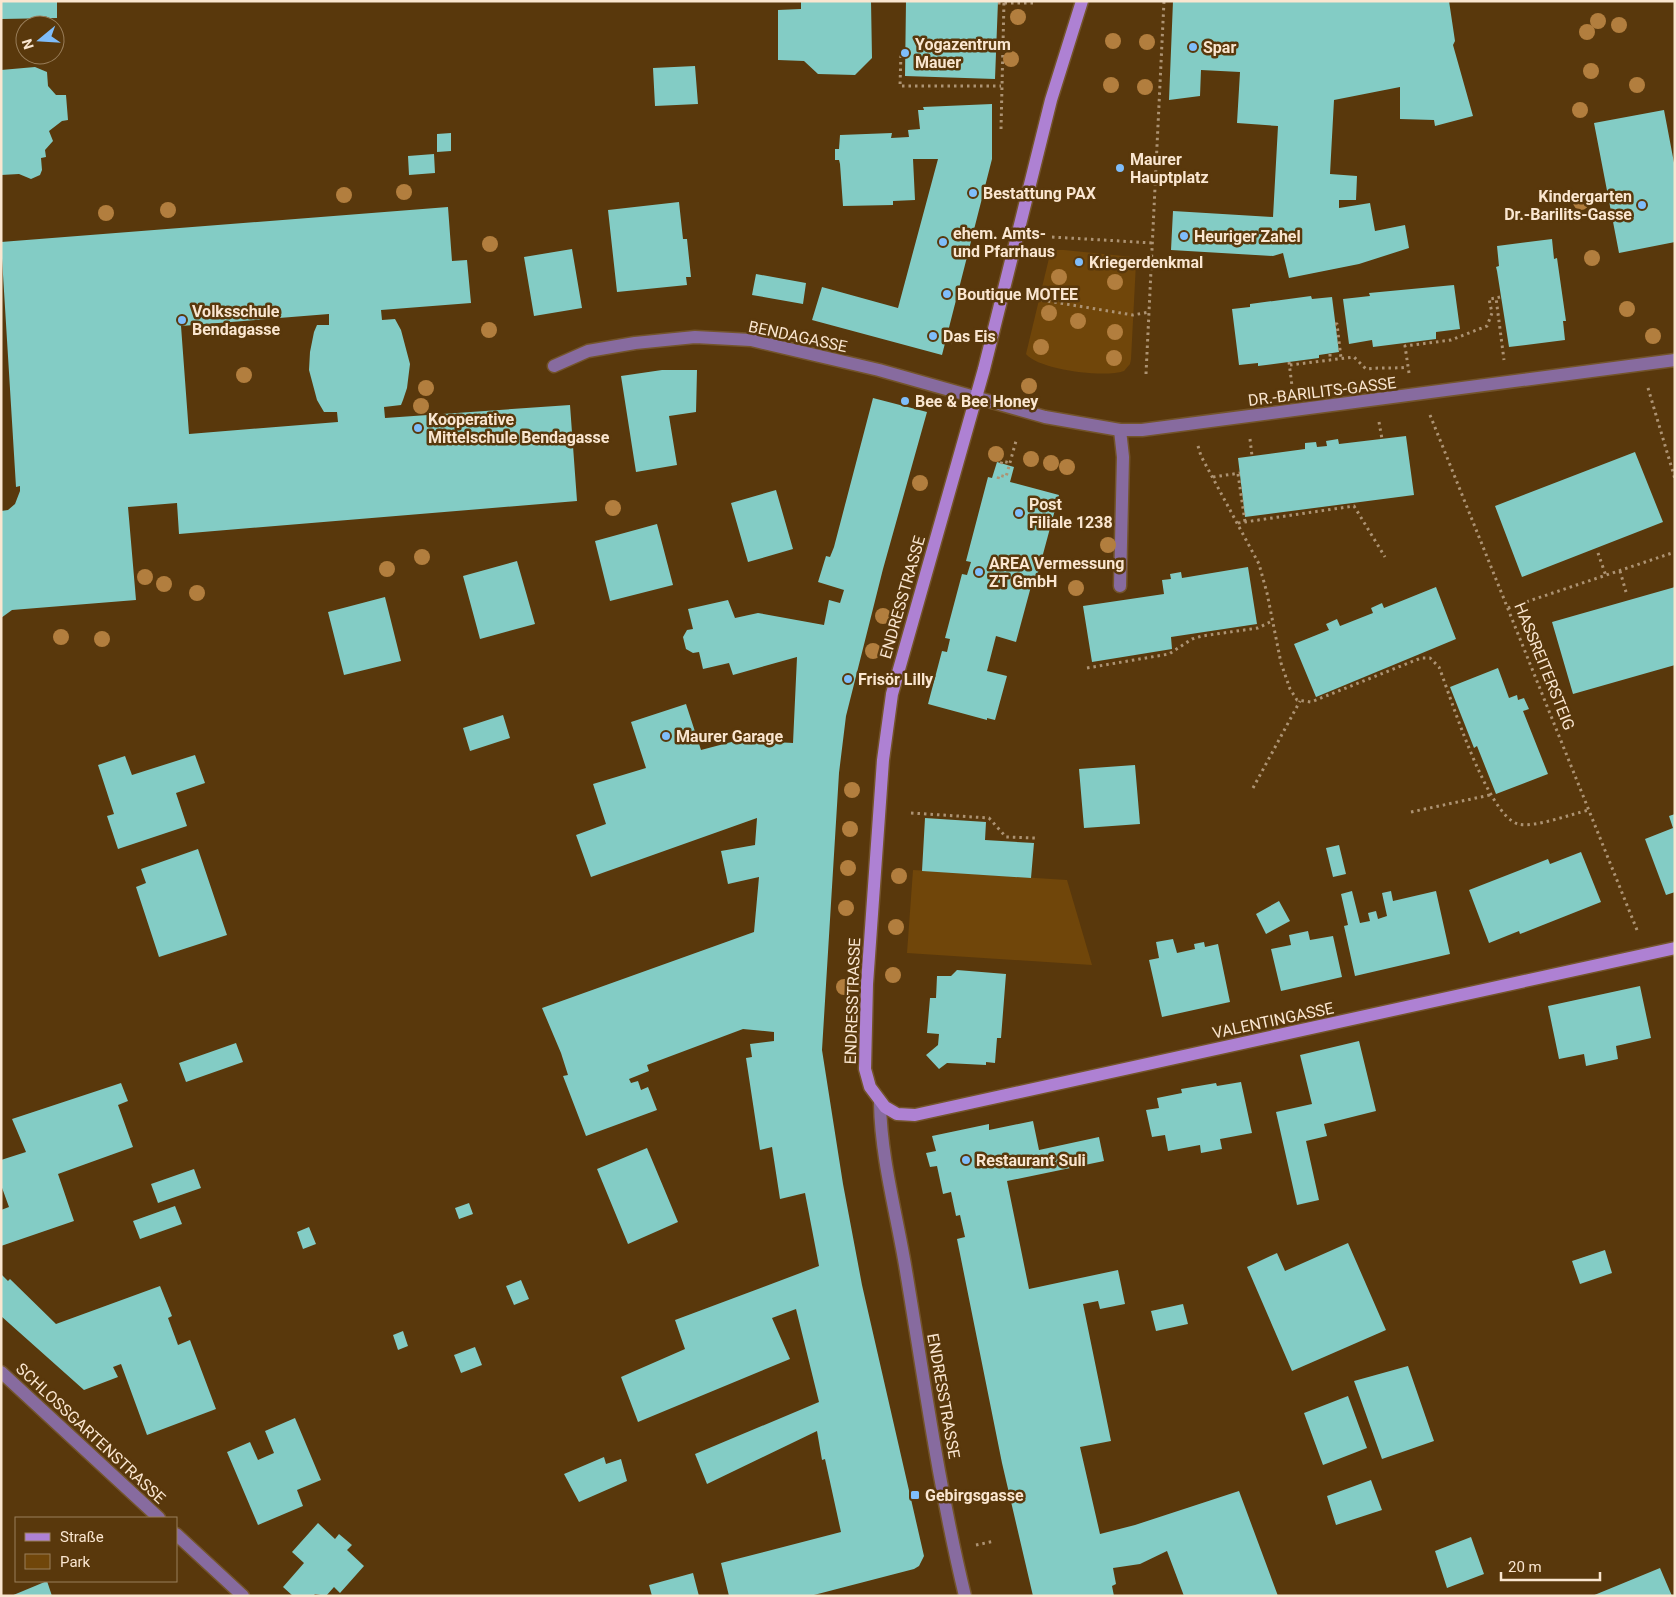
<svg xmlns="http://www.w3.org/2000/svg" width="1676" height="1597" font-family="Roboto,sans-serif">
	<rect width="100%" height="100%" fill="#59380c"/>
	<!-- green -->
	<path fill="#70460a" d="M1064,250L1133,257L1136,263L1131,359L1130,364L1124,371C1105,378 1039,370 1026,354L1050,254L1055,250Z
		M913,870L1067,880L1092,965L907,953Z"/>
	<!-- building -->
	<path fill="#83ccc5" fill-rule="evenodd" d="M1,1H57V18L1,19Z
		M801,1H871L872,58L855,75L818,74L804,61L778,60V10L801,9Z
		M906,1H998L995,79L905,76Z
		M1173,1H1449L1455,41L1453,45L1473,116L1435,126L1434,120L1400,119V87L1334,100L1330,174L1357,176L1356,200H1339V208L1370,203L1375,231L1405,225L1409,248L1359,264L1289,278L1283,253L1273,256L1171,250L1173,211L1273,217L1278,126L1237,123L1240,72L1201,70L1200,96L1169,100Z
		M695,66L698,104L655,106L653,68Z
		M35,67L47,72L48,86L56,95H66L68,120L62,121L49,131L53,141L45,150L46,157L41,158L42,170L40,175L31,179L19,174L1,175V70Z
		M992,104V159L942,355L812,320L822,287L898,308L938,159H913L915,200L893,201V205L843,206L840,164L839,160H835V149H839L840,135L892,133L891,138L909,137L908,130L920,129L918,110H924L923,107Z
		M1664,110L1675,168V242L1619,253L1594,123Z
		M451,133V151L437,152V134Z
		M434,154L435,173L409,175L408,156Z
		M679,202L683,239H687L691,277H686L687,285L617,292L608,210Z
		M448,207L452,261L467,260L471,303L381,310L382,320L395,319L401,330L410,364L407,388L403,400L401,405L384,407L385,418L570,405L577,501L179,534L177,503L128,507L136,600L12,610L1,618V511L8,510L15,504L20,491V486L16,487L1,242ZM329,314V325H317L314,332L310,352L309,370L317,400L324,412H337L338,422L189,434L181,326Z
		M1552,239L1554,259L1557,258L1566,321H1563L1565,340L1509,347L1497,271L1496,267L1499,266L1497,246Z
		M572,249L582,308L534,316L524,257Z
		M756,274L806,283L803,304L752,295Z
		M1454,285L1460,329L1436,332V339L1373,347L1372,340L1349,344L1343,299L1370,296L1369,293Z
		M1311,296L1312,299L1332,297L1339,352L1319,355V358L1258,366V363L1239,365L1232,309L1250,307V304Z
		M662,370H697L696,412L669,416L677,465L636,472L621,376Z
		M873,398L927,412L883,569L846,716L839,773L822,1050L843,1184L862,1285L924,1556L919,1566L914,1569L810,1596H729L721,1563L841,1532L825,1459L822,1460L817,1431L707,1484L695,1454L819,1402L796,1309L772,1318L790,1359L638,1422L621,1377L685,1349L675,1320L819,1266L805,1193L780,1199L772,1147L760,1150L746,1058L752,1057L750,1044L774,1041V1032L743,1029L647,1065L649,1071L629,1079L631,1083L638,1081L641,1090L648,1087L657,1110L586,1136L563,1076L568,1075L561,1053L542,1008L754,932L759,877L728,884L721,851L755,845L757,818L591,877L576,835L606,824L593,784L646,768L631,722L686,704L701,750L739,740L793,743L797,657L733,675L729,663L703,669L699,652L693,653L686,649L683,637L687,630L693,629L688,609L728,600L735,618L758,613L824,625L829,600L840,603L844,590L818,582L826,556L830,557L834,547Z
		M1406,436L1414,495L1245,517L1238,458L1305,449V443L1316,442L1317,447L1327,446L1326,441L1338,439L1339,444Z
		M1635,452L1663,522L1522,577L1495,506Z
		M997,462L1014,467L1010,482L1059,495L1036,580L1033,579L1016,642L996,636L987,671L1007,676L995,720L987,718V720L928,704L942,651L947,652L950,639L945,638L962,574L967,575L971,562L966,561L988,477L992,478Z
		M776,490L793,549L748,562L731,503Z
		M657,524L673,585L610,601L595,541Z
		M517,561L535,624L480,639L463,576Z
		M1248,567L1257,624L1171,637L1172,649L1092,662L1083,606L1164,594L1162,580L1171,579L1170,574L1181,572L1182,578Z
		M1436,587L1456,639L1316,697L1294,644L1329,630L1326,624L1337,619L1340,626L1373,613L1371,608L1382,603L1384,608Z
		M1675,587V665L1573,694L1552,622Z
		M385,597L401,661L344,675L328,612Z
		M1498,668L1509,698L1517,695L1518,700L1524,698L1529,709L1523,711L1548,774L1496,794L1477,746L1474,748L1450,687Z
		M503,715L510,738L470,751L463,728Z
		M195,755L205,783L176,793L187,826L118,849L107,816L114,814L98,765L125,756L132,775Z
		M1135,765L1140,824L1084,828L1079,769Z
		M1675,814V892L1666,895L1645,839L1673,828L1669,816Z
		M925,818L986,822L985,840L1034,843L1031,878L922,871Z
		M1339,845L1346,874L1333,877L1326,848Z
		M198,849L227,935L159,957L136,887L146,883L141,869Z
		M1581,852L1601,902L1520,934L1519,931L1489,943L1469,890L1548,859L1550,864Z
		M1352,891L1360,923L1370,921L1368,913L1376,911L1378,919L1387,916L1382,893L1391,891L1393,901L1436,891L1450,954L1355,976L1344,926L1348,925L1341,894Z
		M1279,901L1290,921L1266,934L1256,914Z
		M1308,931L1310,940L1333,936L1342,977L1281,991L1271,949L1291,945L1289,935Z
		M1173,939L1177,953L1195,949L1194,944L1204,942L1205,947L1218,944L1230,1002L1162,1017L1149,960L1159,958L1156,942Z
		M957,970L1006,974L1001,1038H997L995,1063L986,1062V1065L947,1063L939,1069L926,1055L938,1045L939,1034L927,1033L930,998H936L937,976H951Z
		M1640,986L1651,1038L1616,1046L1618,1059L1586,1066L1584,1054L1559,1059L1548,1006Z
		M1359,1041L1376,1111L1324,1124L1327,1136L1306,1141L1319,1200L1297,1205L1276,1112L1312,1104L1300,1055Z
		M236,1043L243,1062L186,1082L179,1063Z
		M1241,1082L1252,1133L1220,1139L1222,1149L1201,1153L1200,1145L1168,1151L1165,1135L1152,1137L1146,1110L1159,1108L1157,1098L1182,1093L1181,1089L1216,1083L1217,1086Z
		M121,1083L128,1101L118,1105L133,1147L58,1174L74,1221L1,1246V1210L9,1207L1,1185V1160L26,1152L12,1119Z
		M1033,1121L1039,1150L1099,1137L1104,1161L1007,1181L1029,1289L1118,1270L1125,1304L1100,1309L1098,1301L1083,1304L1111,1441L1080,1447L1100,1534L1135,1525L1239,1491L1278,1596H1184L1167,1551L1140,1564L1113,1568L1116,1584L1112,1586L1114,1596H1033L1002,1463L957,1239L965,1237L960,1215L956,1216L951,1192L943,1194L937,1166L930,1167L926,1153L936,1151L932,1136L989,1124V1130Z
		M647,1148L678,1222L628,1244L597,1169Z
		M194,1169L201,1188L158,1203L151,1184Z
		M469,1203L473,1214L459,1219L455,1208Z
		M175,1206L182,1224L140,1239L133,1221Z
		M309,1227L316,1244L303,1249L297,1232Z
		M1348,1243L1386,1330L1292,1371L1247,1267L1277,1253L1285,1271Z
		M1605,1250L1612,1273L1580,1284L1572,1261Z
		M1,1274L8,1281L10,1279L56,1324L160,1286L172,1316L168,1318L178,1345L190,1340L216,1409L147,1435L121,1364L113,1367L118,1377L84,1390L1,1316Z
		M521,1280L529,1299L514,1305L506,1286Z
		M1183,1304L1188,1324L1156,1331L1151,1311Z
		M403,1331L408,1346L398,1350L393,1335Z
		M475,1347L482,1365L461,1373L454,1355Z
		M1408,1366L1434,1441L1382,1459L1354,1381Z
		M1348,1396L1367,1448L1323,1465L1304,1413Z
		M295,1418L321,1480L297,1490L303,1506L258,1525L227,1452L250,1442L258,1460L274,1453L265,1431Z
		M604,1457L606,1464L621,1459L627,1481L579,1502L564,1474Z
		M1371,1480L1382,1510L1336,1525L1327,1496Z
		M318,1523L335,1539L339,1534L352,1545L347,1550L364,1566L340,1593L334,1587L326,1596L315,1594L313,1596H293L283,1587L304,1563L292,1552Z
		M1471,1537L1484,1574L1447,1588L1435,1551Z
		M1660,1568L1672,1596H1592Z
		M693,1573L699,1596H652L649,1585Z
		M47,1581L52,1596H11Z"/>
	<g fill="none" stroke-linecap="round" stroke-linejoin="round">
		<!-- service casing -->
		<g stroke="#73542b" stroke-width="15">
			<path id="service" d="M1120,430L1123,457L1120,586"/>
		</g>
		<!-- minor casing -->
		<g stroke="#73542b" stroke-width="15">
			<path id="minor" d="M554,366L588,351L635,343L695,337L751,340L879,370L1045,417L1120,430H1142L1675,360
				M880,1103C881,1160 897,1215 906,1271C924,1379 939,1489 965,1596
				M1,1372L159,1518
				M176,1534L243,1596"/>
		</g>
		<!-- secondary casing -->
		<g stroke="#73542b" stroke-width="15">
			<path id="secondary" d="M1082,1L1051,100L984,369L892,694L883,760L867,984L865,1069L870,1087L885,1107L897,1114L915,1115L1675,948"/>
		</g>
		<!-- path -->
		<path stroke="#ad9373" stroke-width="3" stroke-dasharray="2.5 4" stroke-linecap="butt" d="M998,3H1037
			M905,53H901L900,86H1001
			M1001,129L1004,1
			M983,196H986
			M1052,237L1153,243
			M957,296L963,298
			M1500,297L1496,298L1504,360
			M1035,299L1133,315L1149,312
			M1335,324H1337L1341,358
			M946,340L952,343
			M1330,354V360
			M1289,362L1292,386
			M1290,365L1354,357L1366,369C1381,367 1393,369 1408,367
			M1409,373L1405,346L1451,340L1487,326L1492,313L1489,299L1496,298
			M1146,374L1164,1
			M1648,388L1675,479
			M1430,415L1637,930
			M1379,422L1382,439
			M1250,439L1252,456
			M1198,446L1201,456L1259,564L1267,593L1281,663L1290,689L1297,700L1311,702L1421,658H1430L1439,667C1451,698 1487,815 1518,824C1535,828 1571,814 1589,810
			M1001,464L1002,461L1010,463
			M1238,474L1245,522
			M1213,477L1240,473
			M998,479L999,475L1006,477L1016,441
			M1238,523L1354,506L1385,557
			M1598,553L1606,576
			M1620,571L1626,592
			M1508,608L1675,552
			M1087,668L1169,654L1192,639L1202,636L1258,628L1272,621
			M1253,788L1300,701
			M1411,812L1490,795
			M911,813L989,818L1006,837L1036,838
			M976,1545L995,1541"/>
		<!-- service -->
		<use href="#service" stroke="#876b9f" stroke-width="12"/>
		<!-- minor -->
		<use href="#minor" stroke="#876b9f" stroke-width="12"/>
		<!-- secondary -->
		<use href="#secondary" stroke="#ae81d3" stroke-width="12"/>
	</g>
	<!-- trees -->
	<g fill="#b27e3e">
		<circle cx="1018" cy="17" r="8"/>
		<circle cx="1598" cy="21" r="8"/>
		<circle cx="1619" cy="25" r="8"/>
		<circle cx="1587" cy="32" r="8"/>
		<circle cx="1113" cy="41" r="8"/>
		<circle cx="1147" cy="42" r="8"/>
		<circle cx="1011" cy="59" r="8"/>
		<circle cx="1591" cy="71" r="8"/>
		<circle cx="1111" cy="85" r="8"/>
		<circle cx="1637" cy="85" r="8"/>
		<circle cx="1145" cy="87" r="8"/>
		<circle cx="1580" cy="110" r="8"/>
		<circle cx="404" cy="192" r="8"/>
		<circle cx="344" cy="195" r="8"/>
		<circle cx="1581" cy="202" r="8"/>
		<circle cx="168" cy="210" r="8"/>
		<circle cx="106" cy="213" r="8"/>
		<circle cx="490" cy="244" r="8"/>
		<circle cx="1592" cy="258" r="8"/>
		<circle cx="1059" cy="277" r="8"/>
		<circle cx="1115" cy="282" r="8"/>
		<circle cx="1627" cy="309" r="8"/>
		<circle cx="1049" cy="313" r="8"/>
		<circle cx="1078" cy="321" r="8"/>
		<circle cx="489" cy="330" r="8"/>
		<circle cx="1115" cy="332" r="8"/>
		<circle cx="1653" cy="336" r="8"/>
		<circle cx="1041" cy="347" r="8"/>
		<circle cx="1114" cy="358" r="8"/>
		<circle cx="244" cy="375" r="8"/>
		<circle cx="1029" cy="386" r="8"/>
		<circle cx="426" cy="388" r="8"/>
		<circle cx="421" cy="406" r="8"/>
		<circle cx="996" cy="454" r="8"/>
		<circle cx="1031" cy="459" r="8"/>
		<circle cx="1051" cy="463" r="8"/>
		<circle cx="1067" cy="467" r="8"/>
		<circle cx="920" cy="483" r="8"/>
		<circle cx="613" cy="508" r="8"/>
		<circle cx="1108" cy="545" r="8"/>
		<circle cx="422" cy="557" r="8"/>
		<circle cx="387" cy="569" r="8"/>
		<circle cx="145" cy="577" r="8"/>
		<circle cx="164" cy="584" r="8"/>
		<circle cx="1076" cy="588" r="8"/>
		<circle cx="197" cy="593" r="8"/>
		<circle cx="883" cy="616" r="8"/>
		<circle cx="61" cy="637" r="8"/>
		<circle cx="102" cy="639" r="8"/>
		<circle cx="873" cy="651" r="8"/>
		<circle cx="852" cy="790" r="8"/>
		<circle cx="850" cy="829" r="8"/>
		<circle cx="848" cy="868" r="8"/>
		<circle cx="899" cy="876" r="8"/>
		<circle cx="846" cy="908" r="8"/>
		<circle cx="896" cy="927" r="8"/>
		<circle cx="893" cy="975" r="8"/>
		<circle cx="844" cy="987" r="8"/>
	</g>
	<!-- markers -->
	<g fill="#7fbdfa" stroke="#59380c" stroke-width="2">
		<circle cx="1193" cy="47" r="5"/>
		<circle cx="905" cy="53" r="5"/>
		<circle cx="1120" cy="168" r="5"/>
		<circle cx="973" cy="193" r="5"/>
		<circle cx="1642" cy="205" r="5"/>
		<circle cx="1184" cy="236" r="5"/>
		<circle cx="943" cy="242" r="5"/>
		<circle cx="1079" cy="262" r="5"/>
		<circle cx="947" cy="294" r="5"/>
		<circle cx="182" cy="320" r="5"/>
		<circle cx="933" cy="336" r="5"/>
		<circle cx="905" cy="401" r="5"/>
		<circle cx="418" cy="428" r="5"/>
		<circle cx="1019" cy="513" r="5"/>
		<circle cx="979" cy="572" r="5"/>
		<circle cx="848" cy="679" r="5"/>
		<circle cx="666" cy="736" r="5"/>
		<circle cx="966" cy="1160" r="5"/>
		<rect x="910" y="1490" width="10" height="10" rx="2.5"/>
	</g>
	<g text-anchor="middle" stroke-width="5" stroke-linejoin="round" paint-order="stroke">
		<!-- poi labels -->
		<g font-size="16" font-weight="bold" fill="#fae6d0" stroke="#59380c" text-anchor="start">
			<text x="915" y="50">Yogazentrum<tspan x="915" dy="18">Mauer</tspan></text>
			<text x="1203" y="53">Spar</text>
			<text x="1130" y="165">Maurer<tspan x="1130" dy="18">Hauptplatz</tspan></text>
			<text x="983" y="199">Bestattung PAX</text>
			<text x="1632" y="202" text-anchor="end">Kindergarten<tspan x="1632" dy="18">Dr.-Barilits-Gasse</tspan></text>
			<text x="953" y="239">ehem. Amts-<tspan x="953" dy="18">und Pfarrhaus</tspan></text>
			<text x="1194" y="242">Heuriger Zahel</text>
			<text x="1089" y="268">Kriegerdenkmal</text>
			<text x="957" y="300">Boutique MOTEE</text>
			<text x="192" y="317">Volksschule<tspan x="192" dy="18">Bendagasse</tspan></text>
			<text x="943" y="342">Das Eis</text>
			<text x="915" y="407">Bee &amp; Bee Honey</text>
			<text x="428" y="425">Kooperative<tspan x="428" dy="18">Mittelschule Bendagasse</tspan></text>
			<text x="1029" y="510">Post<tspan x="1029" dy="18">Filiale 1238</tspan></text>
			<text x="989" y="569">AREA Vermessung<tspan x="989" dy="18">ZT GmbH</tspan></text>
			<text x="858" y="685">Frisör Lilly</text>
			<text x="676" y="742">Maurer Garage</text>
			<text x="976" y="1166">Restaurant Suli</text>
			<text x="925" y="1501">Gebirgsgasse</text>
		</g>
		<!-- street labels -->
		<g font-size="16" fill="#fae6d0" stroke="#59380c">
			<text transform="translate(798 336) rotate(12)" y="6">BENDAGASSE</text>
			<text transform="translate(1322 391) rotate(-7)" y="6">DR.-BARILITS-GASSE</text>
			<text transform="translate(902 597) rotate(-74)" y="6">ENDRESSTRASSE</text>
			<text transform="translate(1545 666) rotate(68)" y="6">HASSREITERSTEIG</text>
			<text transform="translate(852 1001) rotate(-88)" y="6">ENDRESSTRASSE</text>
			<text transform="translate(1273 1020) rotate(-12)" y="6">VALENTINGASSE</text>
			<text transform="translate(944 1396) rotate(80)" y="6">ENDRESSTRASSE</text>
			<text transform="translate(91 1433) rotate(43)" y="6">SCHLOSSGARTENSTRASSE</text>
		</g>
	</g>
	<!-- border -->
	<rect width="1676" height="1597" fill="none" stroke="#fae6d0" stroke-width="5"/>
	<!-- legend -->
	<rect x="15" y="1517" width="162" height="65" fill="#59380c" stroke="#997e5a"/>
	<rect x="25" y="1533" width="25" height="8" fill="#ae81d3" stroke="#997e5a"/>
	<text x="60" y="1542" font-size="15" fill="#fae6d0">Straße</text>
	<rect x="25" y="1554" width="25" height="15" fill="#70460a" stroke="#997e5a"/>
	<text x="60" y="1567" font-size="15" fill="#fae6d0">Park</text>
	<!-- north arrow -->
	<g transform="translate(40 40) rotate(252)"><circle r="24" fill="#59380c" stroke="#997e5a"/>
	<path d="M0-4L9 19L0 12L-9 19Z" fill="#7fbdfa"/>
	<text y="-8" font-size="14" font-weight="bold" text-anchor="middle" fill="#fae6d0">N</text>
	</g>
	<!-- scale -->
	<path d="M1501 1572v8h99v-8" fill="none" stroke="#fae6d0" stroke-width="2.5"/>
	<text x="1508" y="1572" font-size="15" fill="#fae6d0" stroke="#59380c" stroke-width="4" paint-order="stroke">20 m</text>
</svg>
